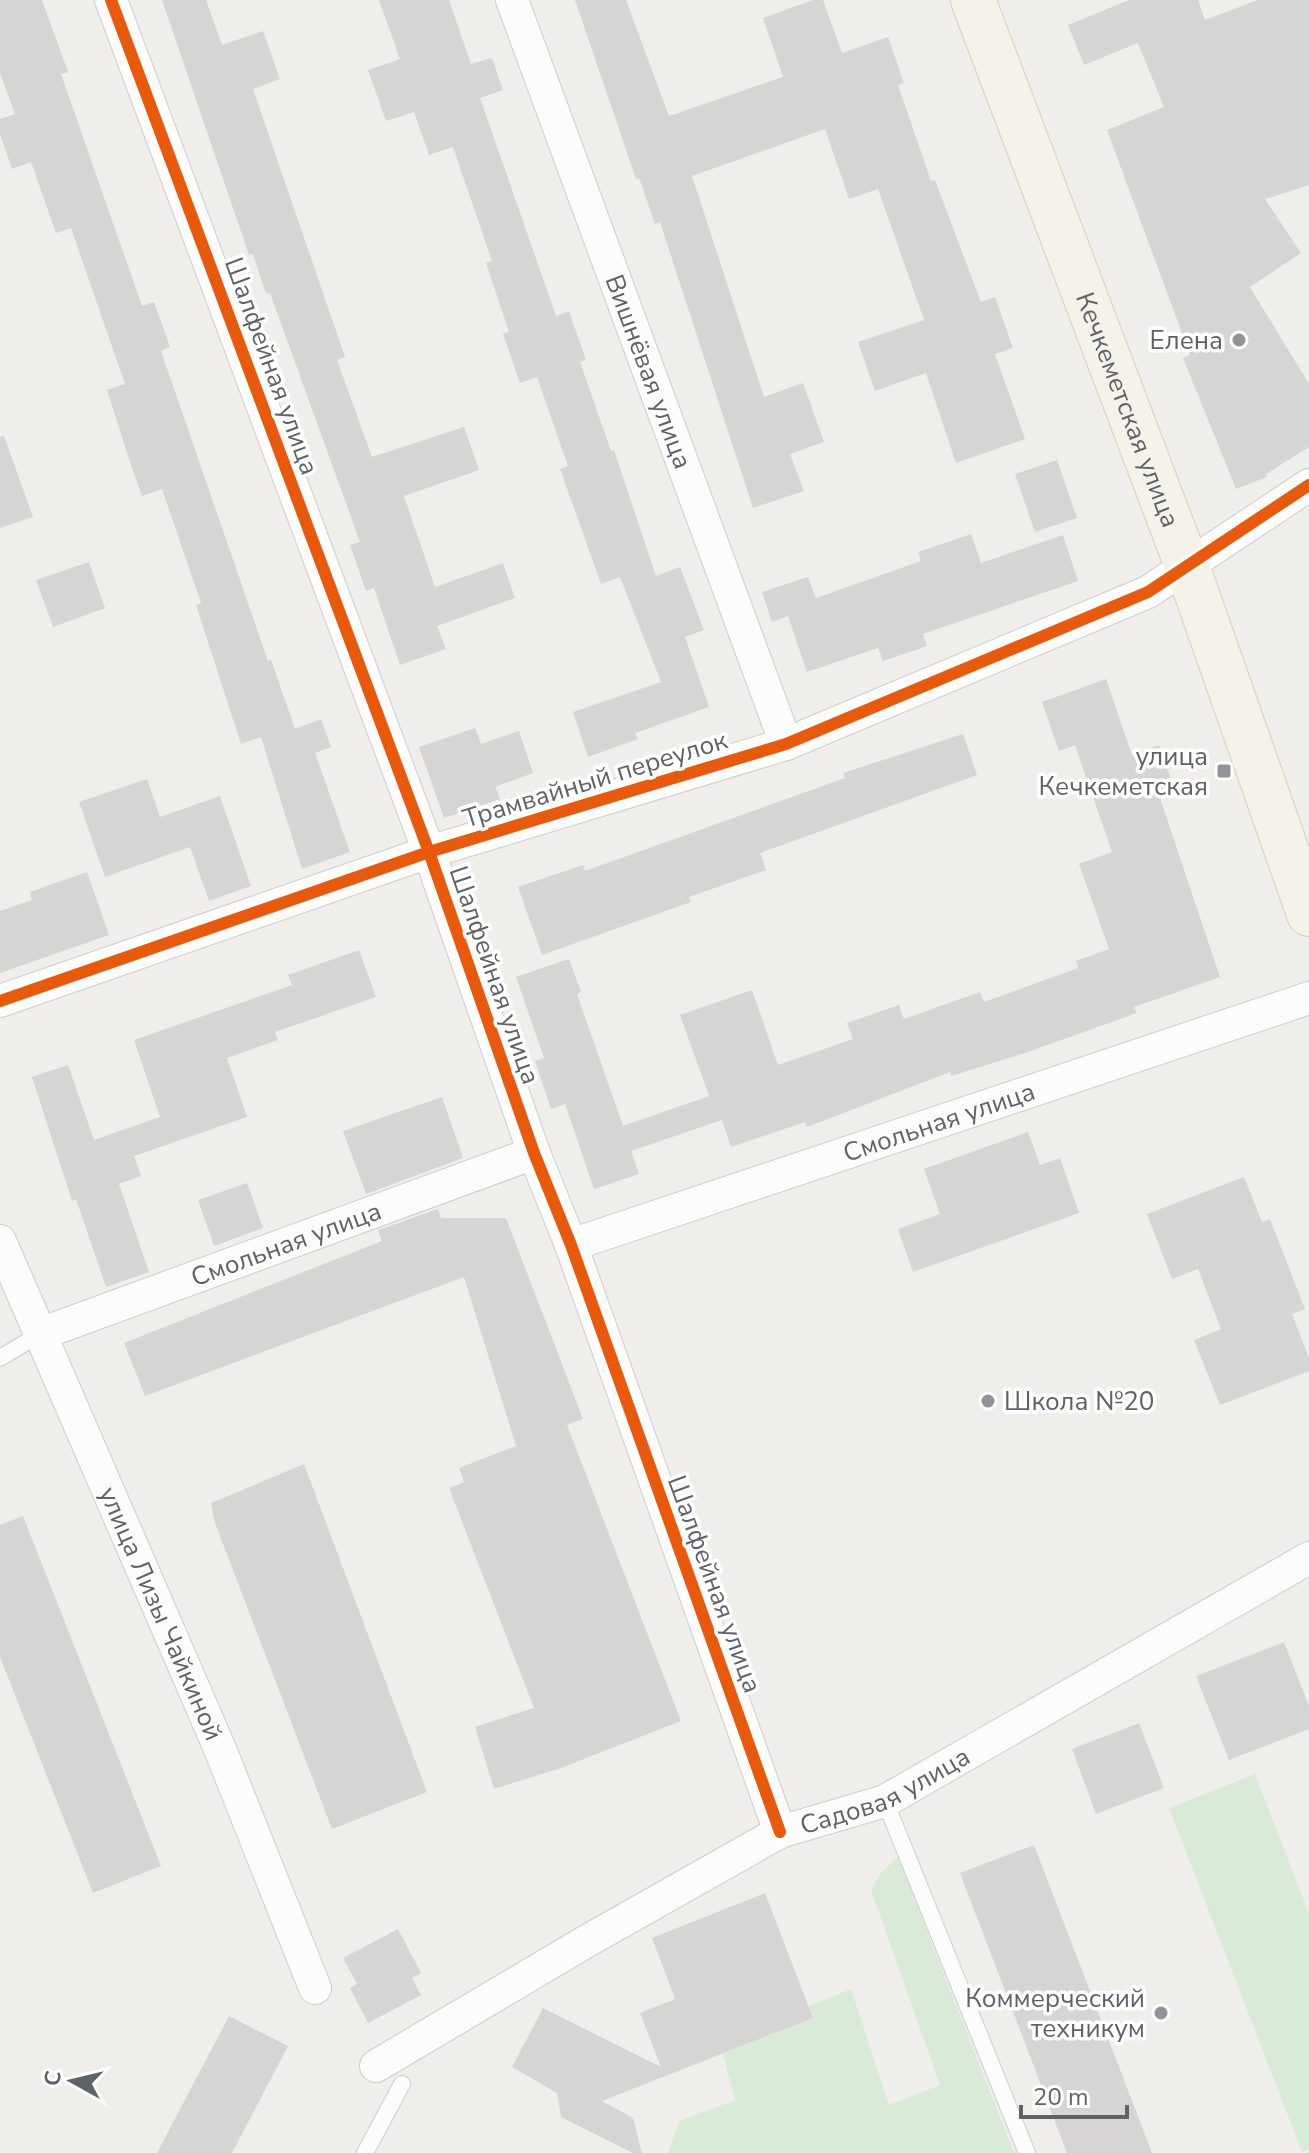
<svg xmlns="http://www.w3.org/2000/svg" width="1309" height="2153" font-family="'Nunito Sans',sans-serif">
	<rect width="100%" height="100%" fill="#efeeea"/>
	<!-- green -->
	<path fill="#d8ebd6" d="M1255,1774L1309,1914V2149L1302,2152L1169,1808Z
		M898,1857L1014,2153H668L679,2121L735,2100L723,2054L813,2018L809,2006L851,1989L889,2105L940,2085L871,1890L881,1873Z"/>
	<!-- building -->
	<path fill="#d6d5d3" d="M0,0H42L68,72L61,74L142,306L154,302L170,347L161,351L268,661L271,660L295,729L321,719L331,747L315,753L350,852L302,869L261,737L241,744L196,605L201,603L162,489L142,496L130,462L107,390L125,384L71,228L56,233L31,162L12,169L0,134V119L15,114L0,73Z
		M162,0H206L222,45L263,31L280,79L253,89L345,357L337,360L372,457L464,427L479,470L404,496L435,587L503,563L515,598L437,626L446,649L400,665L374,588L366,591L350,545L360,542L270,293L266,294L253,254L249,255Z
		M379,0H449L471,64L492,58L503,90L480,98L556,316L569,311L586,360L580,362L611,451L614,450L656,576L680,567L704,630L685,637L709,707L635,733L638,739L588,757L573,712L661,682L620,577L601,584L560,469L568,466L537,377L520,383L503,334L509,332L486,263L492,261L453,147L429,155L414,112L386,121L368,70L400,59Z
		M575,0H626L669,116L783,77L763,18L813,0H823L842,53L888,37L904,83L898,85L931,181L935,180L981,302L995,297L1013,348L995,354L1025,439L956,463L926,373L875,391L858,342L924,320L878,189L849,199L825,129L692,176L764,397L803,383L824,442L790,454L804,491L753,508L660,222L655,224L639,178L636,179Z
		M1129,0H1198L1205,20L1258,0H1309V185L1265,199L1301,253L1250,287L1309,384V447L1266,474L1267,477L1236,489L1183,358L1190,355L1107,130L1164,107L1138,43L1084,65L1068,25Z
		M4,436L33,517L0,528V437Z
		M1057,460L1077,518L1035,532L1015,474Z
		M971,534L981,563L1063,535L1078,581L923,634L927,646L883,661L878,648L807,672L788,616L772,622L762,592L808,577L816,598L921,561L918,552Z
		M89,562L105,608L53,627L36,580Z
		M1106,679L1132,755L1159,745L1176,793L1160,798L1220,977L1134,1007L1137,1013L1025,1053L951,1076L950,1072L807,1127L805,1122L731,1147L722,1120L631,1151L639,1174L594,1189L565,1104L551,1109L535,1061L544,1058L516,977L569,959L581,992L577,994L623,1126L709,1096L680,1015L752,990L778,1065L853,1039L847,1023L899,1005L904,1019L980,992L984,1002L1078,968L1076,961L1109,949L1079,864L1112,852L1075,745L1059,751L1042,702Z
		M475,728L481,744L519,731L533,773L495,787L500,799L444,818L419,747Z
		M963,734L977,775L760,853L766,870L689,897L691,902L542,955L518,887L583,865L585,871L845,778L843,773Z
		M147,779L160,817L220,796L251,886L209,901L190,847L105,877L79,802Z
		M87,872L109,935L0,973V911L32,900L30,892Z
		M359,950L376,997L275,1032L278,1040L227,1058L247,1117L134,1156L141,1176L119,1184L149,1272L106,1287L76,1199L72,1201L32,1077L68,1065L94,1140L160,1117L134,1040L292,985L288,975Z
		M442,1097L463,1158L366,1194L343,1131Z
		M1028,1132L1040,1165L1060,1158L1079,1213L913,1272L898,1229L940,1214L924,1169Z
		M1244,1177L1262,1222L1270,1219L1305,1309L1292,1314L1309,1358V1371L1220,1405L1194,1340L1221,1329L1198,1269L1172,1279L1147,1214Z
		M247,1183L263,1228L214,1246L198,1200Z
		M438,1209L441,1218H506L583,1419L567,1425L681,1721L561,1768L494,1789L475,1727L534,1708L449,1488L464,1482L459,1468L516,1446L464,1277L145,1396L124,1343L382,1241L378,1230Z
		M304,1464L427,1792L332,1829L215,1523L211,1503Z
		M23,1516L161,1866L93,1893L0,1657V1525Z
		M1284,1642L1309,1706V1729L1229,1760L1196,1676Z
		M1139,1723L1164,1788L1096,1814L1072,1749Z
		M1034,1845L1152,2153H1067L960,1873Z
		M765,1893L813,2018L602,2101L633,2118L642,2153H633L561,2117L557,2093L512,2067L543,2008L661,2067L640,2013L675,1999L652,1938Z
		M398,1929L421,1973L412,1978L421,1995L368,2023L350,1988L357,1984L343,1958Z
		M229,2016L288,2046L232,2153H157Z"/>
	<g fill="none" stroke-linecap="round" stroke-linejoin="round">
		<!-- lane casing -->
		<g stroke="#cbcccc" stroke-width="18">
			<path id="lane" d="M0,1358L40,1334
				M885,1801L1027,2153
				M365,2153L402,2084"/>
		</g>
		<!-- street casing -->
		<g stroke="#cbcccc" stroke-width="34">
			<g id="street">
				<path d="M111,0L429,852L534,1153L571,1245L780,1832"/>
				<path id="s1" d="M512,0L786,744"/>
				<path d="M0,1001L429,852L786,744L1148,592L1309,485"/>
				<path id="s2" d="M0,1241L220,1749L315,1988"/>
				<path id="s3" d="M571,1245L1309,998"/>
				<path id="s4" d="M40,1334L534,1153"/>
				<path id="s5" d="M376,2066L587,1941L780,1832L885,1801L1309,1558"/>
			</g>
		</g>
		<!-- primary casing -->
		<g stroke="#d7ceb8" stroke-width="46">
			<g id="primary">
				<path id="s6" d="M973,0L1186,563L1309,914"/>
			</g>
		</g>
		<!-- lane -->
		<use href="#lane" stroke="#fdfcfc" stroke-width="16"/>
		<!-- street -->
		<use href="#street" stroke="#fdfcfc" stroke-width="32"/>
		<!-- primary -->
		<use href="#primary" stroke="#f4f2e9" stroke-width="44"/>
		<!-- cycleway casing -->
		<g stroke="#fff" stroke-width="17">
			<path id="cycleway" d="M111,0L429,852L534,1153L571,1245L780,1832
				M0,1001L429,852L786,744L1148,592L1309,485"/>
		</g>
		<!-- cycleway -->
		<use href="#cycleway" stroke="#e8590c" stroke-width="12"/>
	</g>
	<!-- markers -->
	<g fill="#919496" stroke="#fff" stroke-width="3">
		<circle cx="1239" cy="340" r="8"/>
		<rect x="1216" y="763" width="16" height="16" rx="4"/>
		<circle cx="988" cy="1401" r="8"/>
		<circle cx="1161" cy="2013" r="8"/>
	</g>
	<g text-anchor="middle" stroke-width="7" stroke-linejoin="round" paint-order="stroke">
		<!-- poi labels -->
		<g font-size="26" fill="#5f6368" stroke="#fff" text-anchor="end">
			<text x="1223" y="349">Елена</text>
			<text x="1208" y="765">улица<tspan x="1208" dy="30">Кечкеметская</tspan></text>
			<text x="1004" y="1410" text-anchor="start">Школа №20</text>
			<text x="1145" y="2007">Коммерческий<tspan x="1145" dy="30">техникум</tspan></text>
		</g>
		<!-- street labels -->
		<g font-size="26" fill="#5f6368" stroke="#fff">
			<text transform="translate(272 366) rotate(70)" y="9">Шалфейная улица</text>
			<text dy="9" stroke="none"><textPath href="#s1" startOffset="396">Вишнёвая улица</textPath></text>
			<text dy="9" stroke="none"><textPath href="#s6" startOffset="438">Кечкеметская улица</textPath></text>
			<text transform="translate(595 779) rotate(-17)" y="9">Трамвайный переулок</text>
			<text transform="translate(495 975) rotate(71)" y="9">Шалфейная улица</text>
			<text dy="9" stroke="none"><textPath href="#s3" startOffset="388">Смольная улица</textPath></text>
			<text dy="9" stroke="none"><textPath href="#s4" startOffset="262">Смольная улица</textPath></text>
			<text transform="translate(715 1584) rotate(70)" y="9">Шалфейная улица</text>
			<text dy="9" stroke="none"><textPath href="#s2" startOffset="406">улица Лизы Чайкиной</textPath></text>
			<text dy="9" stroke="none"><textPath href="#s5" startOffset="580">Садовая улица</textPath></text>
		</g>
	</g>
	<!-- north arrow -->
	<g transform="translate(72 2081) rotate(278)" stroke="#ffffff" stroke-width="6" paint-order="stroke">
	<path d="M0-6L14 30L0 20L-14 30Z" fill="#5f6368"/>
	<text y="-12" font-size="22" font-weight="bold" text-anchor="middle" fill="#5f6368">С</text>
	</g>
	<!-- scale -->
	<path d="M1021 2105v12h106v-12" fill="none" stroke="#5f6368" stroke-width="4"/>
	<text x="1033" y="2105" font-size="24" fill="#5f6368" stroke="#ffffff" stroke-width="6" paint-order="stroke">20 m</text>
</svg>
